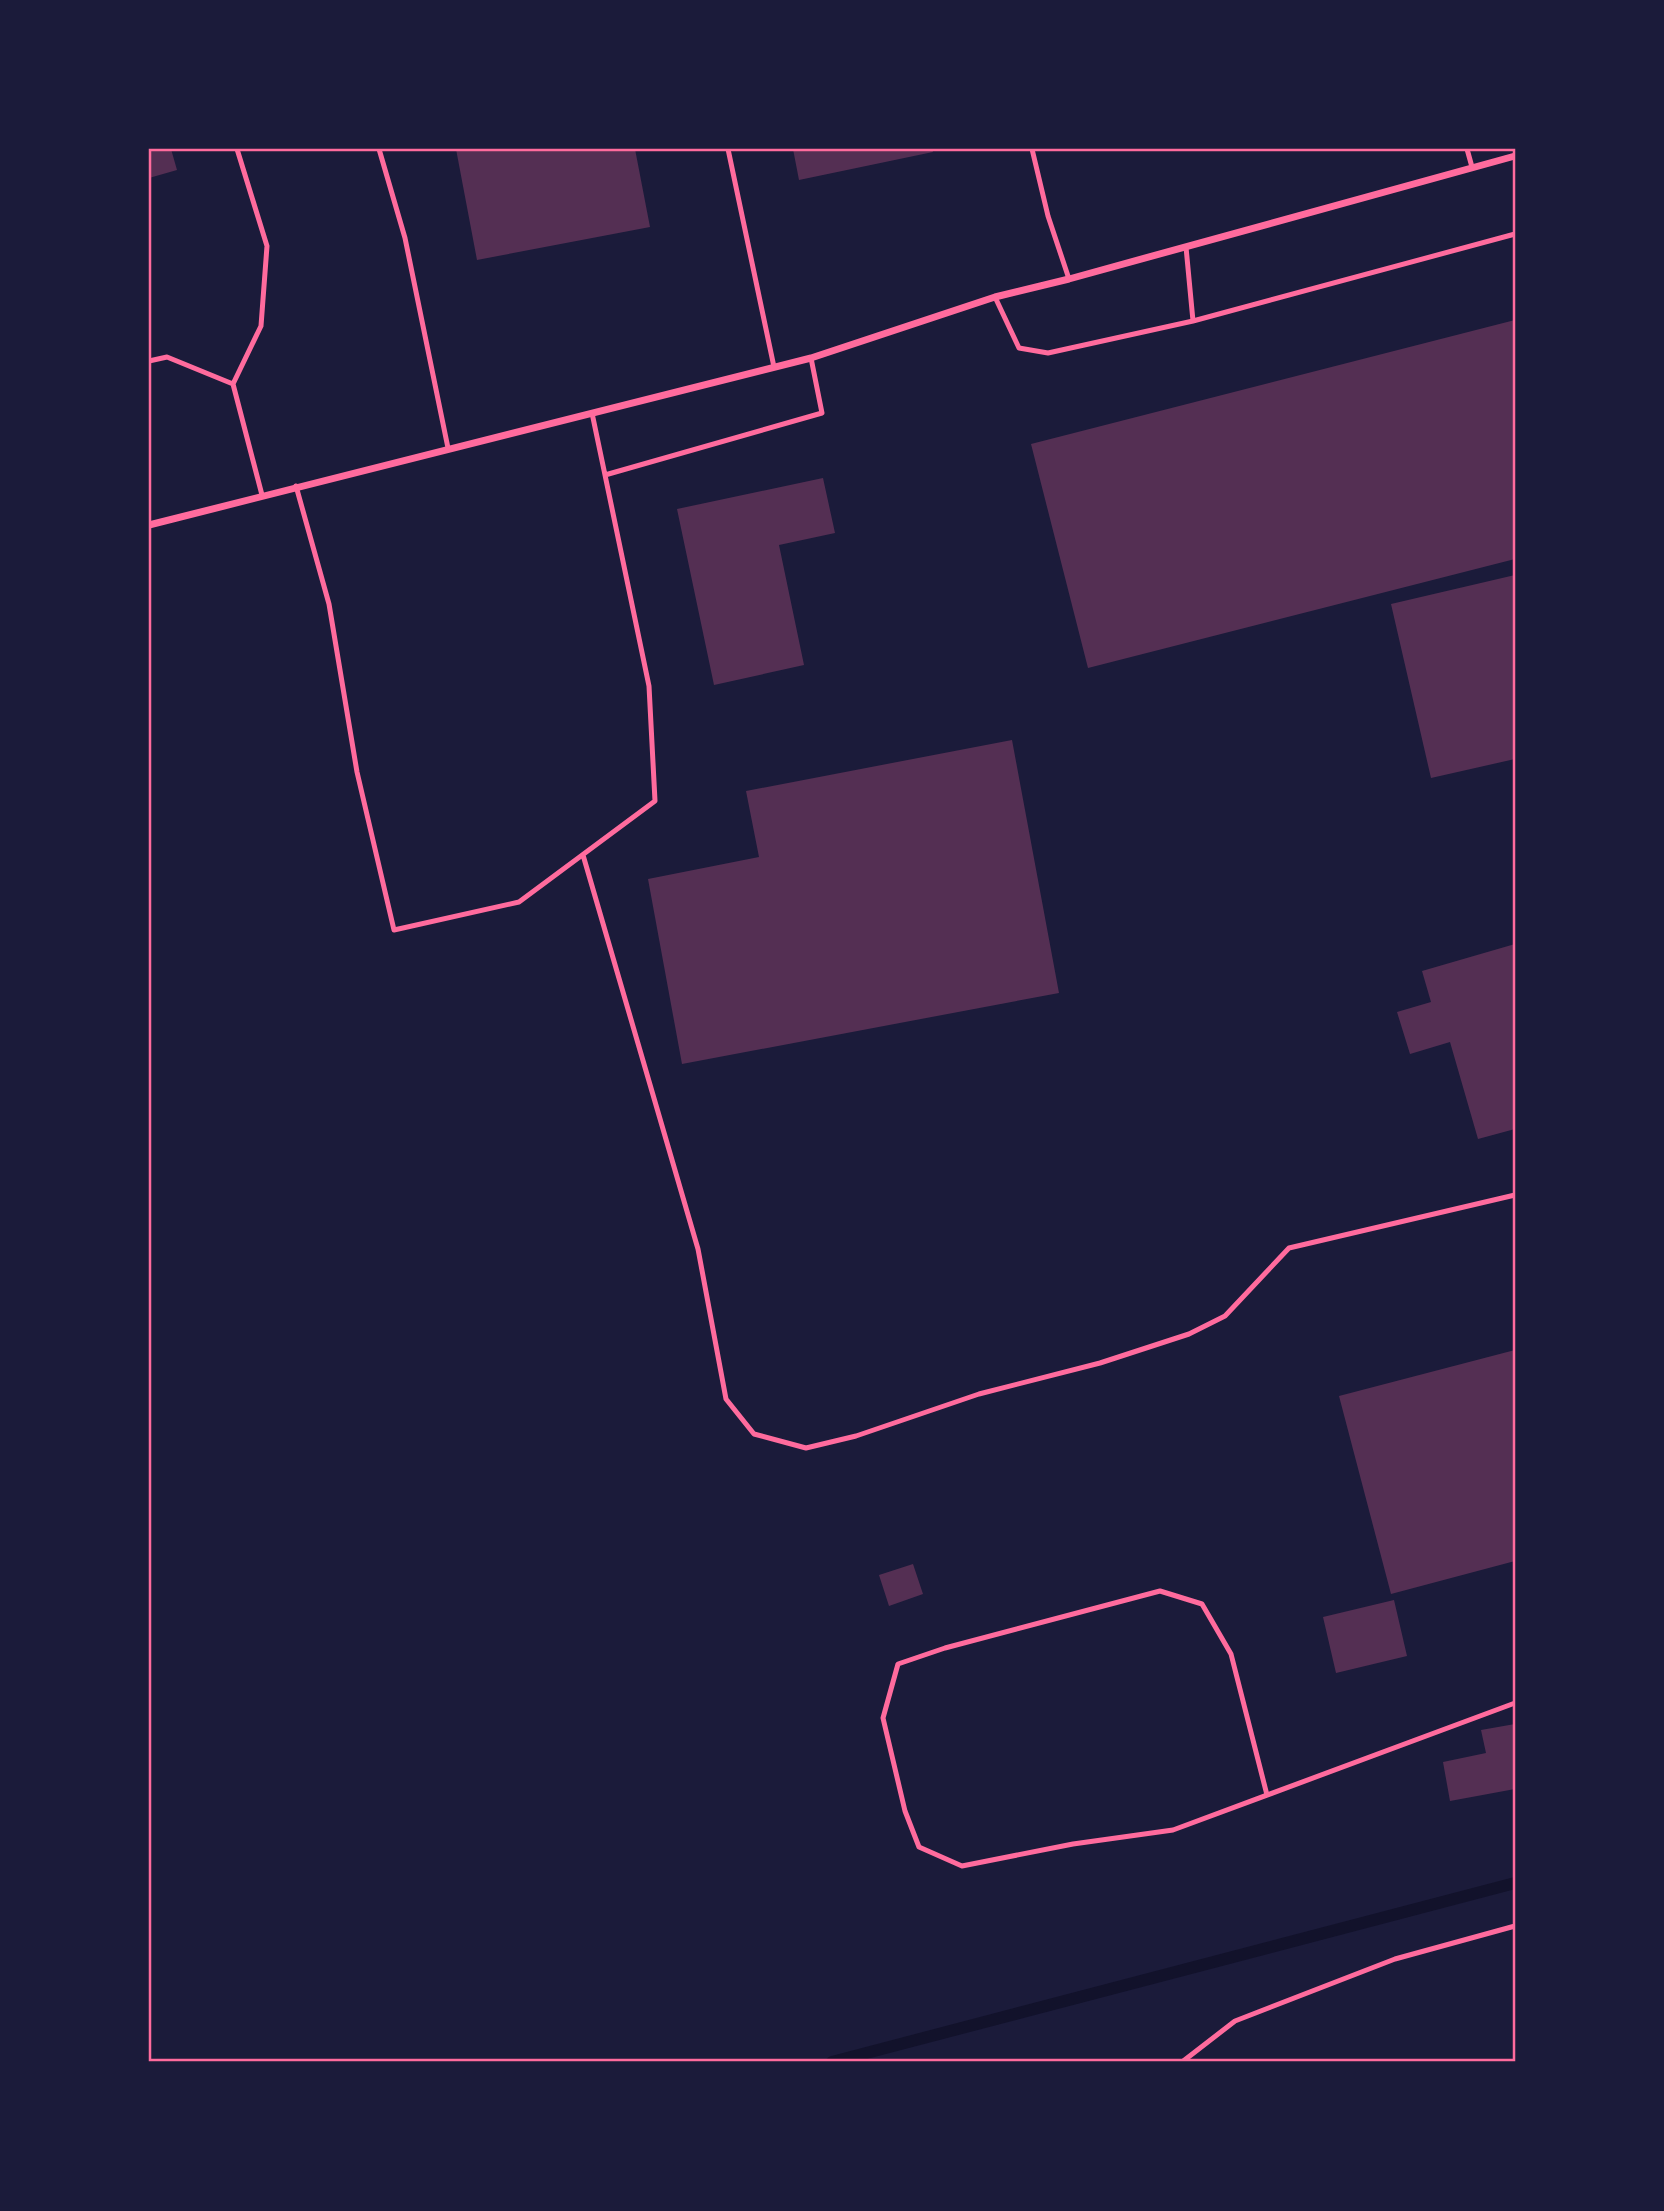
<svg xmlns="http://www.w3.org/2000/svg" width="1664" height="2211" font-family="'Varela Round',sans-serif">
	<rect width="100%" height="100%" fill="#1b1b3a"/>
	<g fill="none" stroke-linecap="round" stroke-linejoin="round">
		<!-- stream -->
		<path stroke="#12122b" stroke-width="12" d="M832,2062L1515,1883"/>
	</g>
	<!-- building -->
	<path fill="#542f53" d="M149,149H171L177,170L149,178Z
		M456,149H635L650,227L477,260Z
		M793,149H932L933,152L799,180Z
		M1515,320V559L1088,668L1031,444Z
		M823,478L835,533L779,545L804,665L714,685L677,509Z
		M1515,575V759L1431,778L1391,604Z
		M1012,740L1059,993L682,1064L648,879L759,857L746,791Z
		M1515,944V1129L1478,1139L1450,1042L1410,1054L1397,1012L1431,1002L1422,971Z
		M1515,1350V1561L1391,1594L1339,1396Z
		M913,1564L923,1594L889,1606L879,1575Z
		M1394,1600L1407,1656L1336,1673L1323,1617Z
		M1515,1724V1789L1450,1801L1443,1762L1486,1753L1481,1730Z"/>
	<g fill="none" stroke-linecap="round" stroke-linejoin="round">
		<!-- service -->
		<path stroke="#ff6b9d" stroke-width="5" d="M379,149L405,238L448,448
			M728,149L774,367
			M1032,149L1048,216L1069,279
			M1467,149L1472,167
			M1186,247L1193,321L1515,234
			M995,297L1019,348L1048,353L1193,321
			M149,361L167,357L233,384L262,495
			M233,384L261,326L267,246L237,149
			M592,413L605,475
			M296,486L329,604L357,772L394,930L519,902L655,801L649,686L605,475L822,413L811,358
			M583,855L698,1249L726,1399L754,1434L806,1448L856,1436L979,1394L1100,1363L1189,1334L1225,1316L1289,1248L1515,1195
			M1267,1795L1231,1654L1202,1604L1160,1591L945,1648L898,1664L883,1718L905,1811L919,1847L962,1866L1073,1844L1173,1830L1515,1703
			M1182,2062L1235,2021L1395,1959L1515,1926"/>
		<!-- minor -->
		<path stroke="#ff6b9d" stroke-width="7" d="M149,525L811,358L995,297L1069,279L1515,156"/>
	</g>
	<!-- border -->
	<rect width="1664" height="2211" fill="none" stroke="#1b1b3a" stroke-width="301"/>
	<rect x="150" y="150" width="1364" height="1910" fill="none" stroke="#ff6b9d" stroke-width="2.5"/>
</svg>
